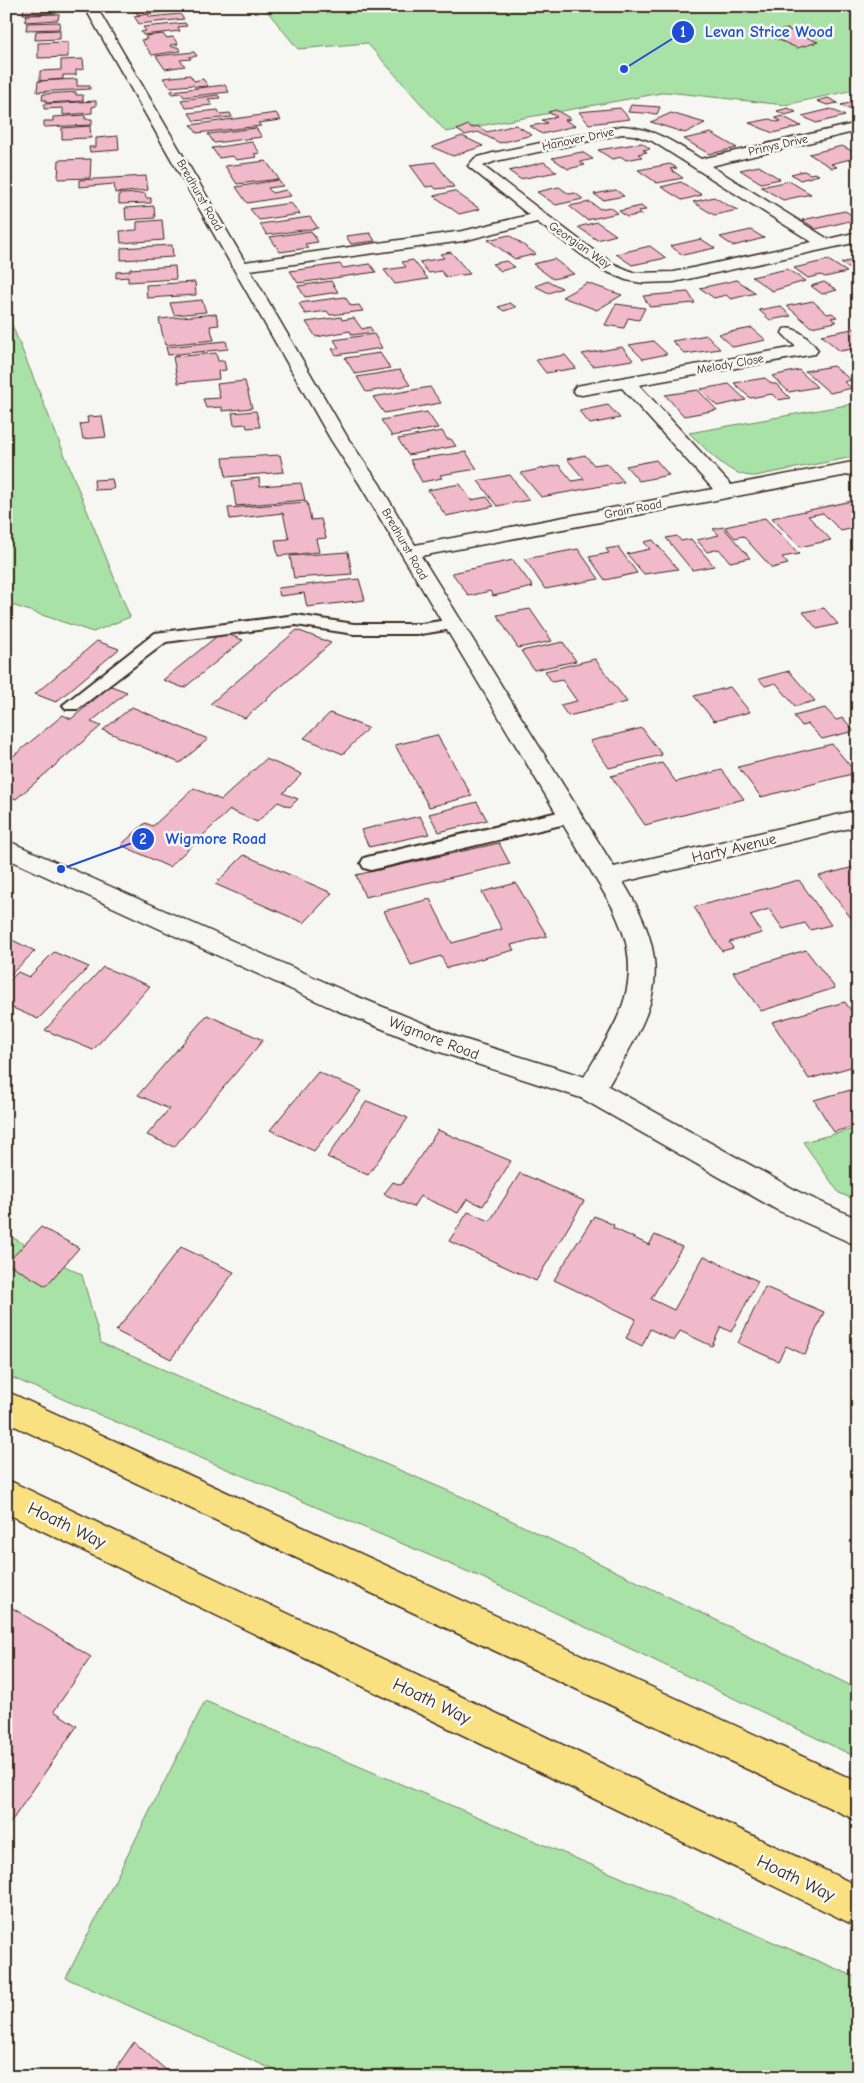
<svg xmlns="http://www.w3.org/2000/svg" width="864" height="2083" font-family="'Comic Neue',sans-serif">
	<rect width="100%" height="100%" fill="#f6f6f2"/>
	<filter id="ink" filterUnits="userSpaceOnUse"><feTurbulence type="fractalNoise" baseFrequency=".02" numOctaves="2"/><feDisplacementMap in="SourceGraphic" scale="10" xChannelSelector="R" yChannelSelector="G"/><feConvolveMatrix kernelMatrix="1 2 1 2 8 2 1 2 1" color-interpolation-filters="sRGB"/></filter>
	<g filter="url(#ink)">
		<!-- green -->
		<path fill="#a9e2a6" stroke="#728662" d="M263,6H858V89L785,105L667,92L446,132L367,43L298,49Z
			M6,310L130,617L93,632L6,603Z
			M858,403V456L755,476C728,477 708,450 689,433Z
			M858,1128V1201L839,1193L803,1142Z
			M6,1234L82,1275L101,1343L465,1498L858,1689V1758L485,1579L6,1375Z
			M205,1701L858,1978V2077H290L66,1978Z"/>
		<!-- building -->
		<path fill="#f1b9cc" stroke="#3b2a1e" d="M24,6H57L56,13L23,14Z
			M173,6L176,11L138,15L133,7Z
			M59,14L58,20L25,22L26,15Z
			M148,14L150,17L180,14L184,19L139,24L134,16Z
			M60,22L59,29L26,30L27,23Z
			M185,23L187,26L178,27L180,31L143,35L141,32L146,31L143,27Z
			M787,29L818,42L797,48L766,34Z
			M60,30V39L35,40L36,31Z
			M163,34L166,38L173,37L178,44L170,45L171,47H178L181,51L152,55L141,40L147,39L145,36Z
			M68,42V57L38,58V43Z
			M194,52L197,56L189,57L191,59L180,60L185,66L165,69L156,56Z
			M83,59L84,69L76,70V75H63V79L40,81V71L61,70V60Z
			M190,75L194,81L203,79L208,86L195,87L193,85L170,87L163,78Z
			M77,79V86H90V89L37,92L38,81Z
			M225,85L229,92L184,97L181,93L172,94L171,91Z
			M76,92V95H83V101L46,103V100H42L43,94Z
			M218,95L220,98L208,99L212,105L186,108L181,100Z
			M828,98L838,103L827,105L817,101Z
			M96,101V106L92,107V113L63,115V108L44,109V104Z
			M858,101V111L855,112L841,105Z
			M631,105L660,107L657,114L628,112Z
			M620,108L630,119L589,124L579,112Z
			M788,108L796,112L785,115L777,111Z
			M831,109L845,116L816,123L802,116Z
			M218,110L220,114L230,113L232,117L194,121L189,113Z
			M556,110L571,119L565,120L575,126L542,134L530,126L547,123L542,120L557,117L548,112Z
			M276,113L281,120L258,123L261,126L197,133L191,125Z
			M671,113L705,123L685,133L651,122Z
			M85,115V119H92V125L44,127V121H53V117Z
			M782,116L801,126L773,133L749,123L770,119L777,122L781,121L775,118Z
			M468,125L472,128L477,126L487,132L516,125L532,135L500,143L478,132L465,135L457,130Z
			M90,126L91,138L62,139V128Z
			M256,128L262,137L214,143L208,134Z
			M711,133L737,148L709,154L684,139Z
			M118,136L119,150L90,152L89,147H96V138Z
			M462,136L483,146L453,156L432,147Z
			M252,142L260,153L254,154L257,157L236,160L233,156L219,158L212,148Z
			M642,143L650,149L643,150L647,152L638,154L642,157L626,160L622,157L612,159L598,150Z
			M842,146L858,154V157L831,164L837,167L832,168L809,154Z
			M582,152L593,159L580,162L585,165L568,169L552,158Z
			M91,159L90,178L58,179L59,160Z
			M266,161L279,179L237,184L225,166Z
			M435,162L454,187L436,189L433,186L426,187L410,165Z
			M544,162L557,172L520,179L509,171Z
			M670,164L677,168L670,169L683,178L657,183L638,170Z
			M759,166L780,179L761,183L740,170Z
			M804,171L810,174L815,173L819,175L800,180L791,174Z
			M146,176L148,190L115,193L114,184L79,187V180Z
			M278,180L283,186L268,188L272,193L286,190L291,196L247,203L236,187Z
			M789,181L811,194L783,200L761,187Z
			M681,182L702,195L682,200L661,187Z
			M559,187L569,194L575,193L583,199L556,205L537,192Z
			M616,190L624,196L603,200L594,194Z
			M454,191L480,209L459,214L434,196Z
			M145,193L146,198H151V203L119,204V194Z
			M714,197L731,207L738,210L714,215L693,202Z
			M590,202L600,209L610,207L618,213L587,220L569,206Z
			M291,203L300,214L259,220L250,209Z
			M154,206L155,218L126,220L125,208Z
			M641,206L646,210L638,211L642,214L627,217L619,211Z
			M845,211L858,219L816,229L802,220Z
			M310,217L318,228L267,235L260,224Z
			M162,220L164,240L121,243L120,231L137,230V222Z
			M597,222L616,235L597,240L578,227Z
			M751,230L764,238L733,246L720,237Z
			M311,231L318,242L305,244L308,248L280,252L270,237Z
			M370,233L375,241L351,244L346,236Z
			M509,235L536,254L515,259L488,240Z
			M701,239L715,248L683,255L670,246Z
			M172,245L173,257L121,260V248Z
			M650,246L666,258L632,265L616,254Z
			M451,252L470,274L446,277L441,271L429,273L419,262L444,258L440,254Z
			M554,259L574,274L553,279L533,264Z
			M858,259L856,273L841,263Z
			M413,260L428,279L395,284L384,270L406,267L402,262Z
			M828,260L847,272L825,277L821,275L808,278L794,268Z
			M506,261L515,267L501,271L492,264Z
			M340,264L343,268L370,264L376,272L298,283L290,271Z
			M175,266L176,279L128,282V277L116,278V272L130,271V269Z
			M787,269L805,281L772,291L752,277Z
			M737,280L756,293L731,299L726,295L714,298L700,288Z
			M331,281L338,292L305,297L298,286Z
			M548,281L562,288L549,293L535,286Z
			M195,282L196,295L147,298L146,285Z
			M824,282L837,290L822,294L811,286Z
			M587,283L622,295L597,310L562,297Z
			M688,292L695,303L650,307L643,296Z
			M345,297L351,306L359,305L363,311L330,315L327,311L305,314L299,303Z
			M202,300L206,312L174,315L170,303Z
			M813,301L827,314L832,313L837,317L831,318L836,322L811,327L787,306Z
			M510,303L516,307L504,311L498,307Z
			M616,304L645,308L639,320L628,318L624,328L605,325Z
			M780,306L791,316L770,320L759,310Z
			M216,314L219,325L210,326L214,340L165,345L159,319Z
			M341,317L342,320L354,318L362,329L370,327L373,332L352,335L350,331L316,337L306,322Z
			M752,328L766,340L733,347L719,334Z
			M858,328V339L855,340L858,342V348L840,351L821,335Z
			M374,334L382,348L336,355L332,349L339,348L334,340Z
			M707,335L720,349L685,354L672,341Z
			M226,341L228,349L168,355L166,347Z
			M653,341L667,354L643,359L629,345Z
			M622,347L633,360L593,366L582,354Z
			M216,353L218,361H224L226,370L218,371L219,379L178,383L173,357Z
			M380,353L390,368L355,374L345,358Z
			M565,355L576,368L546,373L536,360Z
			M833,366L851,380L844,382L852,388L830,393L805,371Z
			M400,370L410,385L366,392L357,377Z
			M799,370L817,387L789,392L772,376Z
			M765,378L772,384H776L790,398L778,400L772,394L750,398L734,383Z
			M245,381L252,408L222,411V407L206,408L203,399L220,398L217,384Z
			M729,384L746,400L717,406L701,389Z
			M430,387L441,403L384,413L373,397Z
			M698,390L717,410L684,416L665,395Z
			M608,405L620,418L590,424L579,411Z
			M256,411L260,427L247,428L246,424L234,425L232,413Z
			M427,412L438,428L392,436L381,420Z
			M102,416L106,437L83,439L80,424L88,423L87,417Z
			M442,431L447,439H451L456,446L408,455L398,439Z
			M466,452L477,469L440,475L442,478L422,482L410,460Z
			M280,455L284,472L226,477L223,458Z
			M585,455L594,465L607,463L624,482L541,497L521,473L559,465L572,481L584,479L567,459Z
			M656,460L669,475L639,481L626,466Z
			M510,475L529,500L497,506L478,481Z
			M259,478L260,486L301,483L305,500L236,506L232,481Z
			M112,479L114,489L95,490L94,480Z
			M460,484L471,500L487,497L494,506L446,516L428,490Z
			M852,501L858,507V527L841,531L823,513L808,516L831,540L800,547L772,518Z
			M307,502L311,520L321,519L326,538L316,539L319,552L278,556L275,540L289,539L283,513L230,519L228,508Z
			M765,518L799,554L782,557L788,564L772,568L743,536L735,538L725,527Z
			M723,527L750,558L730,562L719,549L707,552L697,540L719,535L713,529Z
			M677,536L681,541L691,539L714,566L692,570L666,538Z
			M653,540L678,569L644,574L627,554L650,549L644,542Z
			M618,547L637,573L605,580L589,557L609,553L606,549Z
			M578,549L599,579L545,589L525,559Z
			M348,552L352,574L294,578L290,556Z
			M513,560L533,587L493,596L490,591L469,596L452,573Z
			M359,579L365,600L307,607L304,593L280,596L278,588Z
			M824,608L838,624L817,629L803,612Z
			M530,609L552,641L518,648L497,615Z
			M297,630L331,643L245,718L210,704Z
			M222,632L243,640L184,688L163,680Z
			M97,641L119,649L56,702L35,694Z
			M563,642L576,661L534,670L521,651Z
			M595,659L627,702L568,716L560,705L577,701L562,680L552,682L545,671Z
			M789,671L815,701L795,706L776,683L765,686L759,679Z
			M111,686L127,692L91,722L101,726L16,799L6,795V762L63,715L71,719Z
			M730,687L750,712L714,721L694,696Z
			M132,707L208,739L180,763L103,730Z
			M825,708L836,720L843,718L854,731L822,739L808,724L802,726L794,716Z
			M330,713L368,728L343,754L304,738Z
			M642,728L662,755L609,768L590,741Z
			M437,735L472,796L429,807L395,745Z
			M832,744L856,773L761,797L738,767Z
			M266,759L302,774L283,793L298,799L290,807L278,802L257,822L230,810L169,867L121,845L145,823L153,826L194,788L221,800Z
			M662,763L676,782L722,770L744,799L645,825L611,776Z
			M477,802L487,820L439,832L429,814Z
			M420,816L429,834L369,847L361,830Z
			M499,843L510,864L365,897L356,875Z
			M244,855L332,893L304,923L215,884Z
			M858,866V916L851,918L819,876Z
			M799,880L831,925L810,930L805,923L783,929L769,909L750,915L762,933L729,942L733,948L722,951L694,907Z
			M516,883L547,936L511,945L514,950L447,968L441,956L411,965L384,911L430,899L452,943L502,929L482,892Z
			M6,937L35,951L6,979Z
			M806,950L835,988L761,1011L733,972Z
			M54,952L89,967L38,1019L6,1005V984L18,972L29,977Z
			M103,967L150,986L93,1050L45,1030Z
			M845,1002L858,1021V1065L809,1079L772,1022Z
			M207,1015L263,1040L174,1147L147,1135L169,1109L138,1095Z
			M318,1072L361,1091L314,1151L270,1130Z
			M858,1088V1125L834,1132L814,1100Z
			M367,1101L408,1118L368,1175L327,1157Z
			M438,1130L511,1161L483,1206L467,1199L458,1213L420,1196L413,1207L384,1194L393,1182L401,1185Z
			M520,1173L584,1201L536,1281L449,1241L468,1212L490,1221Z
			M594,1216L614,1225L613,1228L649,1245L655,1235L682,1247L651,1299L674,1310L704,1256L758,1281L731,1332L721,1327L712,1346L680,1331L674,1341L650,1329L642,1346L626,1338L636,1319L554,1280Z
			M41,1227L79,1248L46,1286L7,1263Z
			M181,1247L234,1272L171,1359L116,1331Z
			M765,1287L824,1312L805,1355L786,1346L778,1361L738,1343Z
			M6,1604L91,1657L54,1711L77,1726L6,1829Z
			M134,2042L174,2077H110Z"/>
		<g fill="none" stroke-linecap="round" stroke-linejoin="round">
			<!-- service casing -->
			<g stroke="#3b2a1e" stroke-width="4">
				<path id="service" d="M296,615L354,624H421L453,619L459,620L462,624L459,628L421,634H354L296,625L166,642L78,709H66L63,705L155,633Z
					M571,809L578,811L581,816L578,821L371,870L364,868L361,863L364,858L371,856Z"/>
			</g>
			<!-- minor casing -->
			<g stroke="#3b2a1e" stroke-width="3">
				<path id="minor" d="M84,6H96L245,262L463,231L529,215L468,166L475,158L493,153L622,126C653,128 675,143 701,159L858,123V131L711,166L828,239L858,232V242L674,282L642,283L626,280L603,270L537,222L463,241L250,270L349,440L379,483L415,545L713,489L622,388L582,395L576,394L573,390L576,386L796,347L782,333L784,329C797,326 810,340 818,350L815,354L809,355L639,385L731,485L858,461V473L421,556L614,867L858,810V826L623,882C681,976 651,1012 601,1098L591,1101L581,1098L577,1090C601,1044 638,1005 627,948C625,934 618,921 613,908L359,483L331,440ZM622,134L634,135L652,141L812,242L674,272L635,273L614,264L590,248L483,166L496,161Z"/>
			</g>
			<!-- tertiary casing -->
			<g stroke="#3b2a1e" stroke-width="3">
				<path id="tertiary" d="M6,840L356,996L457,1037L601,1082L799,1192L858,1219V1246L777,1210L581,1098L437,1051L336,1010L6,858Z"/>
			</g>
			<!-- primary casing -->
			<g stroke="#3b2a1e" stroke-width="3">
				<path id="primary" d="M6,1391L858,1782V1821L6,1422Z
					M6,1479L858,1886V1927L6,1513Z"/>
			</g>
			<!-- service -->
			<use href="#service" fill="#f6f6f2" fill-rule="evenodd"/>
			<!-- minor -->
			<use href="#minor" fill="#f6f6f2" fill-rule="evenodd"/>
			<!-- tertiary -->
			<use href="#tertiary" fill="#f6f6f2" fill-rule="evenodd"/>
			<!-- primary -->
			<use href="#primary" fill="#f9e181" fill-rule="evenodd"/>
		</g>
	</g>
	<g text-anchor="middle" stroke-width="5" stroke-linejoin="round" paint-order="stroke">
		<!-- far-street labels -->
		<g font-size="12" fill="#3b2a1e" stroke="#f6f6f2">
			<text transform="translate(578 139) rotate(-12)" y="4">Hanover Drive</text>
			<text transform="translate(778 145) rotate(-13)" y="4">Prinys Drive</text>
			<text transform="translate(200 195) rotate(60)" y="4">Bredhurst Road</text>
			<text transform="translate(580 245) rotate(35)" y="4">Georgian Way</text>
			<text transform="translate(730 364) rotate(-10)" y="4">Melody Close</text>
			<text transform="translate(633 509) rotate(-11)" y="4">Grain Road</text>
			<text transform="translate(405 544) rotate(60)" y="4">Bredhurst Road</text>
		</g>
		<!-- street labels -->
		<g font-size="15" fill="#3b2a1e" stroke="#f6f6f2">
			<text transform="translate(734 848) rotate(-13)" y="5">Harty Avenue</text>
			<text transform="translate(434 1038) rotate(21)" y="5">Wigmore Road</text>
		</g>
		<!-- near-street labels -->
		<g font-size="18" fill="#3b2a1e" stroke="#f6f6f2">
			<text transform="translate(67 1525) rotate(26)" y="6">Hoath Way</text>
			<text transform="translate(432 1701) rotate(26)" y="6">Hoath Way</text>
			<text transform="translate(796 1878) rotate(26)" y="6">Hoath Way</text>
		</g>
	</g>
	<!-- callouts -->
	<path fill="none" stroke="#1d4ed8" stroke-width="2" d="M624 69L683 32M61 869L143 839"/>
	<g fill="#1d4ed8" stroke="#f6f6f2" stroke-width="2">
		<circle cx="624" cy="69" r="5"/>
		<circle cx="61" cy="869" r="5"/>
		<circle cx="683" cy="32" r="12"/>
		<circle cx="143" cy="839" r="12"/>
	</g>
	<g font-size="15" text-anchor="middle" font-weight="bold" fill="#fff">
		<text x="683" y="37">1</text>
		<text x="143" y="844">2</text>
	</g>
	<g font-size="16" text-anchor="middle" font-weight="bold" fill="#1d4ed8" stroke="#f6f6f2" stroke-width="5" stroke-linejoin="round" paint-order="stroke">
		<text x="769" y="37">Levan Strice Wood</text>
		<text x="216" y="844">Wigmore Road</text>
	</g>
	<!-- margin -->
	<rect width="864" height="2083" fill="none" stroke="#f6f6f2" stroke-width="25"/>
	<rect x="12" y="12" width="839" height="2058" fill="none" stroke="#3b2a1e" stroke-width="2" filter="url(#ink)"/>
</svg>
